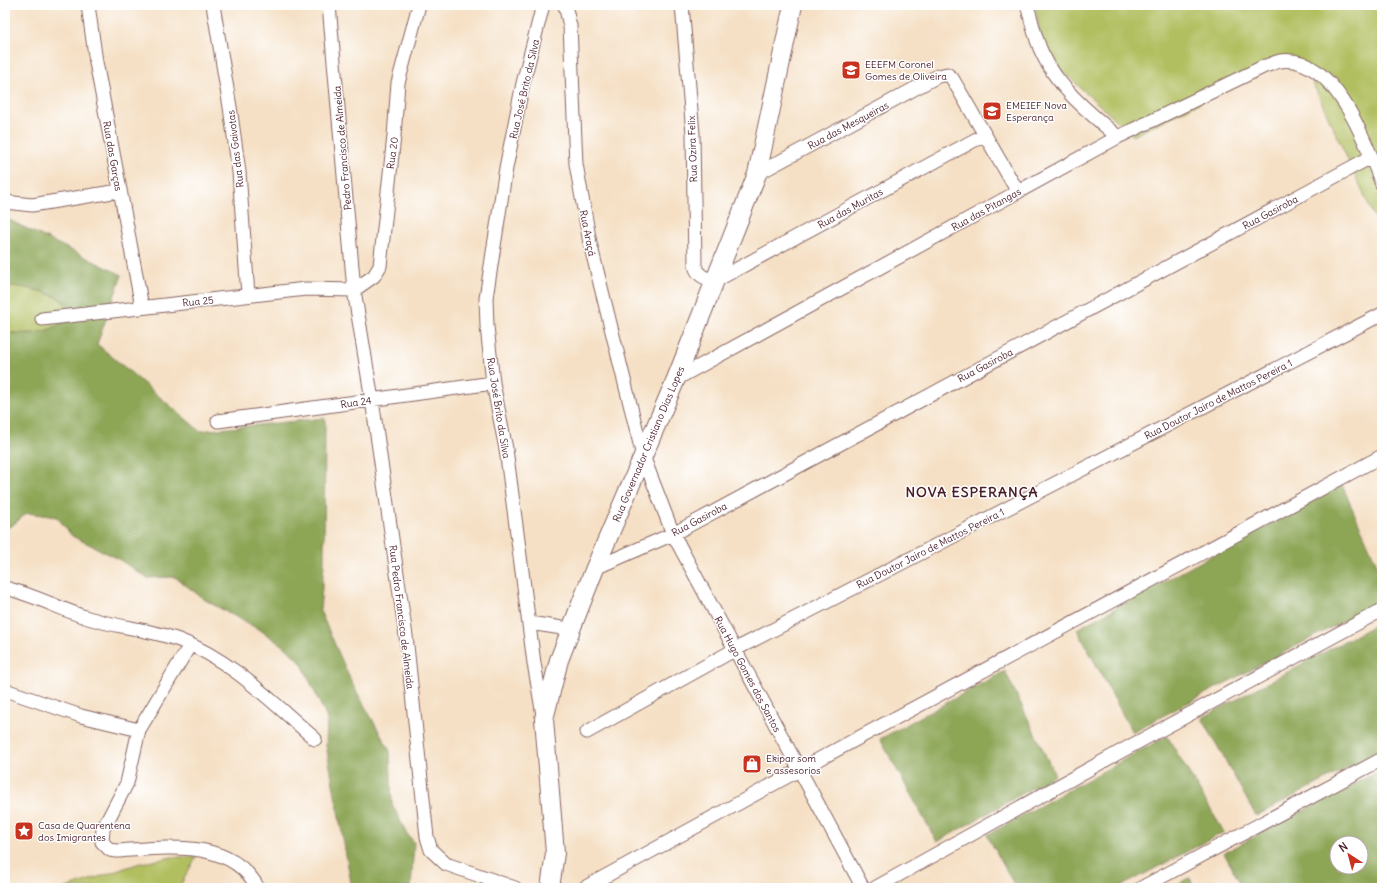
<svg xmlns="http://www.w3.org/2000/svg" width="1387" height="893" font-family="Delius,sans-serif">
	<rect width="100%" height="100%" fill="#fff"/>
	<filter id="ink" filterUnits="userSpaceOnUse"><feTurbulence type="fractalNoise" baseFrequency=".025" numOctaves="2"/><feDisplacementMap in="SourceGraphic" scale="8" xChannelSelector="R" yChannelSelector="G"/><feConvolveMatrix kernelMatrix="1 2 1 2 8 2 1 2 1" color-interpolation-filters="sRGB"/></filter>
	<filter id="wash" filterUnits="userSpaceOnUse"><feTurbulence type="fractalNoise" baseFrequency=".012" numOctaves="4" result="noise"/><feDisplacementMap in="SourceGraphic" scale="16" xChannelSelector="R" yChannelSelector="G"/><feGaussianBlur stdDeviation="0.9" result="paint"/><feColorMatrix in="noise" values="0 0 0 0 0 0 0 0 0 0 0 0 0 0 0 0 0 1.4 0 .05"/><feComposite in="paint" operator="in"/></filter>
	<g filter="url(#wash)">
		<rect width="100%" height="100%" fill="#f5e0c5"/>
		<!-- green -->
		<path fill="#b2bf61" stroke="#7e6f46" d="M1035,5H1382V234L1309,75L1290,64H1276L1133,136L1048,58L1039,28Z
			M5,285C21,287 51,291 64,302C67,305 70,311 73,315C50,334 33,335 5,332Z
			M172,857H196L179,888H66L137,864Z"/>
		<!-- forest -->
		<path fill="#8da657" stroke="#6c6241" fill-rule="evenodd" d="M5,218L122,275L97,344L200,431L325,418L324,564L320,611L353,685L390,751L392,804L407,834L414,842L411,888H352L326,745L327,719L302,664L286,648L260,630L205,600L175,577L147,578L117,558L72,536L57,517L27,513L14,524L5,529V332C33,335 50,334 73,315C70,311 67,305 64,302C51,291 21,287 5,285Z
			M1342,485L1382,576V601L1132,732L1077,629Z
			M1382,621V750L1256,816L1202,718Z
			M1005,671L1055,775L937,842L880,739Z
			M1167,736L1224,832L1118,888H1016L987,835Z
			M1382,769V888H1243L1224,853ZM1337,843H1361V867H1337Z
			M1190,878L1194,888H1170Z"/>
	</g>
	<g filter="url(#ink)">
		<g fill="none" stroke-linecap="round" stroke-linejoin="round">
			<!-- street casing -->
			<g stroke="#866361" stroke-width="15">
				<path id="street" d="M88,5L96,62L142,307
					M213,5L230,107L239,172L248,295
					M329,5L354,290L372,400L406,636L427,837L431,850L446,864L515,888
					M565,5L570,26L576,164L590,243L643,456L673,534L863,888
					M682,5L693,134L695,265C697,276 705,278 715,281L984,135
					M1027,5C1032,22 1035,40 1043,55C1059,89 1090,113 1118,137
					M757,174L938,76L947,74L952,78L1018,192
					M5,202L32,205L119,191
					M354,290L374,276L380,266L394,136L398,83L419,5
					M42,319L306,289L354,290
					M676,379L1118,137L1265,66C1270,65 1275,62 1280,61C1334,53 1367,145 1382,184
					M218,421L493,383
					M595,568L673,534L1371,157
					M5,588C32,594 58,608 85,617C115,627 149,629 179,640C231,659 274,704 315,739
					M529,623L569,629
					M190,645L139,730L127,783L103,829L102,842L110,850L116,851C164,848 230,837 258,888
					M5,690L81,716L139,730
					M543,715L534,663L506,449L493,383L487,326L486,298L506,168L523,83L543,5
					M587,732L736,649L1382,314
					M584,888L799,770L1382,456
					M875,888L1127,748L1382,610
					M1141,888L1382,759"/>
			</g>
			<!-- secondary casing -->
			<g stroke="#866361" stroke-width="20">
				<path id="secondary" d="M550,888L555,853L544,719L559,660L595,568L676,379L757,174L793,5"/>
			</g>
			<!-- street -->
			<use href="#street" stroke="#fff" stroke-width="13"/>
			<!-- secondary -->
			<use href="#secondary" stroke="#fff" stroke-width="18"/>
		</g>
	</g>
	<!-- icons -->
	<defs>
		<g id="school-square" transform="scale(1)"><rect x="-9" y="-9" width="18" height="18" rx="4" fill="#c8321e" stroke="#fff"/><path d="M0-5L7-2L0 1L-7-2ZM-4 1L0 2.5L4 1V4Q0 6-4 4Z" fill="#fff"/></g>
		<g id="shop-square" transform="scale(1)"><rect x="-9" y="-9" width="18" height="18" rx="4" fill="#c8321e" stroke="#fff"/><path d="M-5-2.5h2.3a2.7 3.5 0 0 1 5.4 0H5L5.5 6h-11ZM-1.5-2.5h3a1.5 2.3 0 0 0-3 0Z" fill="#fff"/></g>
		<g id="sight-square" transform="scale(1)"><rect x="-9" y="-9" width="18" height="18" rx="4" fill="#c8321e" stroke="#fff"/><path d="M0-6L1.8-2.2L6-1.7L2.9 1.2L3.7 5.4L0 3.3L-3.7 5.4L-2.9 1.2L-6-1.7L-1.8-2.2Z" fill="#fff"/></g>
	</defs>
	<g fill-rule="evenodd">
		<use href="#school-square" x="851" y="70"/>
		<use href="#school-square" x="992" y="111"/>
		<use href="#shop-square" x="752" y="764"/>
		<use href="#sight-square" x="24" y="831"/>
	</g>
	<g text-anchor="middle" stroke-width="3" stroke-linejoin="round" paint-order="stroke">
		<!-- poi labels -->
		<g font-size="10" fill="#4a1f2b" stroke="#fff" text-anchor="start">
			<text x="865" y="68">EEEFM Coronel<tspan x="865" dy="12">Gomes de Oliveira</tspan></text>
			<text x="1006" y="109">EMEIEF Nova<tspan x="1006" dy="12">Esperança</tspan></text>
			<text x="766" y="762">Ekipar som<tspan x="766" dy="12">e assesorios</tspan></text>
			<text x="38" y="829">Casa de Quarentena<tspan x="38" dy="12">dos Imigrantes</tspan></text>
		</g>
		<!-- street labels -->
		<g font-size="10" fill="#4a1f2b" stroke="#fff">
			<text transform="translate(524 89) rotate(-77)" y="4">Rua José Brito da Silva</text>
			<text transform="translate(848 125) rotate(-28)" y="4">Rua das Mesqueiras</text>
			<text transform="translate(342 148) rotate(-95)" y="4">Pedro Francisco de Almeida</text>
			<text transform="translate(235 149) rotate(-97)" y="4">Rua das Gaivotas</text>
			<text transform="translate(692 149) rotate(-92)" y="4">Rua Ozira Felix</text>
			<text transform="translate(392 153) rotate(-82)" y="4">Rua 20</text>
			<text transform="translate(113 156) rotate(80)" y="4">Rua das Garças</text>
			<text transform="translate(850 208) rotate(-29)" y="4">Rua das Muritas</text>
			<text transform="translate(986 209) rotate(-29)" y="4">Rua das Pitangas</text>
			<text transform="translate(1270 212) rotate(-28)" y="4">Rua Gasiroba</text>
			<text transform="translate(588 233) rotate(79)" y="4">Rua Araçá</text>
			<text transform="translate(198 301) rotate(-6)" y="4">Rua 25</text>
			<text transform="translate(985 365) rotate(-28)" y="4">Rua Gasiroba</text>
			<text transform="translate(1218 399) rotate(-27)" y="4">Rua Doutor Jairo de Mattos Pereira 1</text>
			<text transform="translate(356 402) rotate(-8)" y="4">Rua 24</text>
			<text transform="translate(499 408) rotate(81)" y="4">Rua José Brito da Silva</text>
			<text transform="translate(648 444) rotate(-67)" y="4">Rua Governador Cristiano Dias Lopes</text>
			<text transform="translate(699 519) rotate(-28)" y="4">Rua Gasiroba</text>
			<text transform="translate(930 548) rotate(-27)" y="4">Rua Doutor Jairo de Mattos Pereira 1</text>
			<text transform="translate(402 617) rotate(83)" y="4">Rua Pedro Francisco de Almeida</text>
			<text transform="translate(748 674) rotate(62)" y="4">Rua Hugo Gomes dos Santos</text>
		</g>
		<!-- district labels -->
		<g font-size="14" font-weight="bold" letter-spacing="1" fill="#4a1f2b" stroke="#fff">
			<text x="972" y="497">NOVA ESPERANÇA</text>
		</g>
	</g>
	<!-- margin -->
	<rect width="1387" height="893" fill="none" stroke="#fff" stroke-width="20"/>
	<!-- north arrow -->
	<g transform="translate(1349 855) rotate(324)"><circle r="19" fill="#ffffff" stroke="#b7a5aa"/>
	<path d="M0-3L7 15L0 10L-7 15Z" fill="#c8321e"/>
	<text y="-6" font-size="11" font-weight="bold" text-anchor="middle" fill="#4a1f2b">N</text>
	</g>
</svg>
